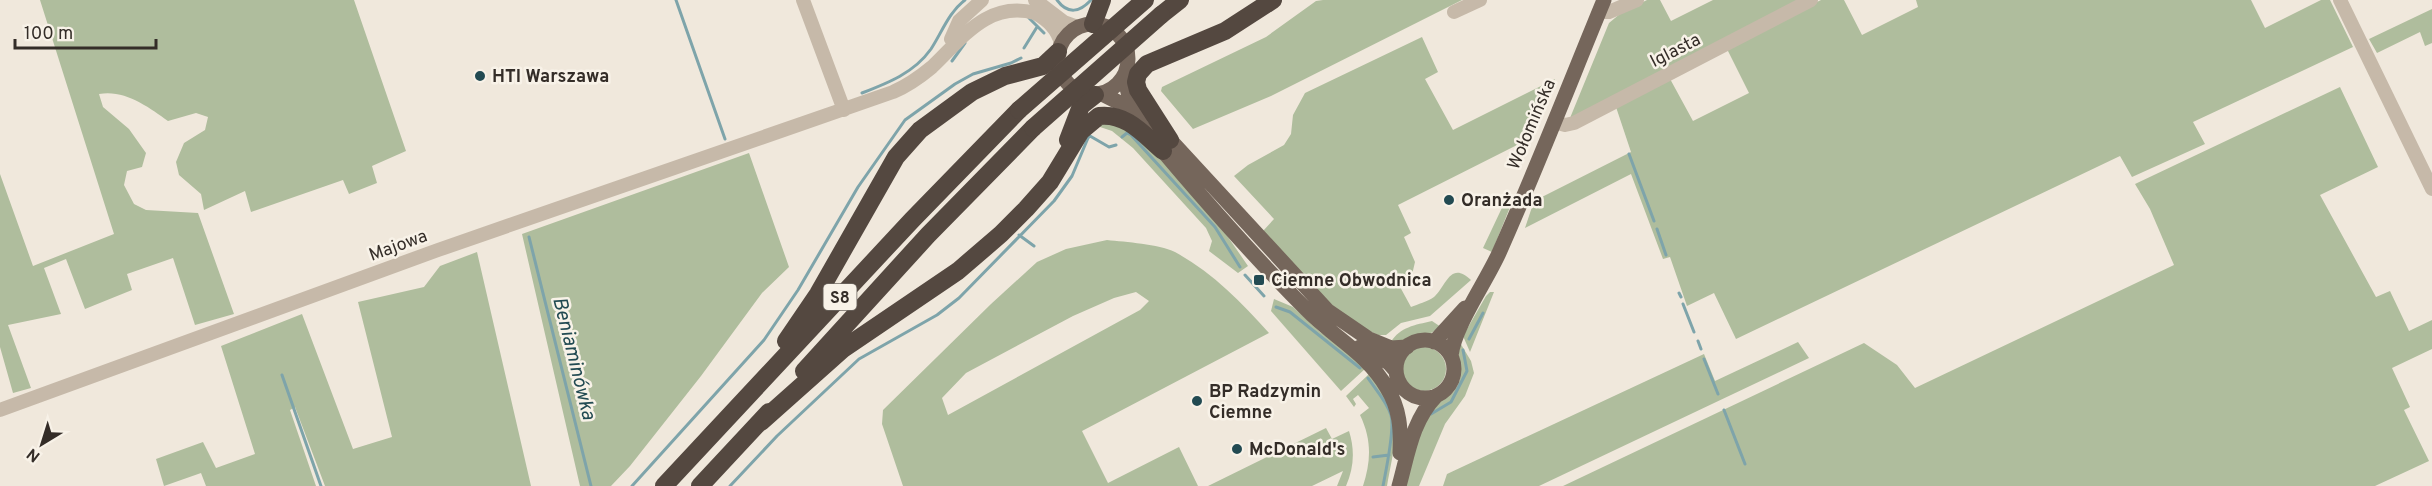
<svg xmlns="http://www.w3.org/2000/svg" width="2432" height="486" font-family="Overpass,sans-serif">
	<rect width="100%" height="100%" fill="#f0e8dc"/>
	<!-- green -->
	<path fill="#afbd9d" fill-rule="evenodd" d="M40,0H354L406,151L372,166L377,183L349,194L343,180L251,212L245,191L204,210L201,194L179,175L176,162L184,143L205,130L208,117L196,113L168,121C149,107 124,89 99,94L103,107L129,129L146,153L142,167L127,171L124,185L134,204L146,210L198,213L234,314L195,325L173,258L127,274L132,290L85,309L66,259L44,268L61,314L8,325L31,388L13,393L0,347V174L33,266L114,234Z
		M1323,0H1462L1271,96L1193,129L1161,91L1162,87L1266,37L1316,1Z
		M1647,0H1660L1671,21L1713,0H1802L1570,118L1609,23L1621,13Z
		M1821,0H1844L1862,35L1918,7L1916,0H2251L2265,28L2321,0H2330L2353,47L2193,122L2205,144L2132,177L2120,156L1736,339L1714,293L1687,306L1670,257L1663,259L1631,174L1525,228L1534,201L1631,152L1615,104L1669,77L1693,121L1749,93L1726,47Z
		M2432,9V43L2425,46L2420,32L2377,53L2369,39Z
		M1422,37L1438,72L1425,79L1453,130L1555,79L1531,138L1398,205L1411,233L1404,237L1415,262L1411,279L1399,285L1411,307C1418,304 1427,302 1434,297C1446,287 1450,260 1471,280L1430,316L1401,323L1386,335H1378L1361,327L1329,303L1263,231L1274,219L1234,176L1248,165L1284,145L1291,134L1293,115L1305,93Z
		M2340,87L2378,167L2320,195L2376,297L2390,291L2409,331L2432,320V349L2392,368L2410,407L2404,410L2429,461L2375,486H1563L1864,343L1897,365L1915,388L2174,265L2150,209L2135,184Z
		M1103,121L1138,134L1219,224L1248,266L1238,273L1209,251L1212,241L1206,228L1133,148L1112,131L1100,127L1095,123Z
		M749,153L789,267L762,293L701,376L630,466L611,486H580L522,234Z
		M1508,195L1514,197L1492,252L1483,248Z
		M1107,240C1126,242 1158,244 1175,252C1212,272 1241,302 1269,333L1082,431L1108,483L1179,447L1198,486H903L882,424L883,410L991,304L1037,262L1066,249ZM1136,292L1149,301L1140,310L948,415L942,398L966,373L1073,316L1114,298Z
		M477,252L531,486H325L295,407L290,410L316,486H206L201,473L164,486L156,459L203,442L216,468L255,454L221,346L302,314L353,449L392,437L358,302L424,287L440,266Z
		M1490,292H1494L1470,352L1463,336L1486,296Z
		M1274,299L1293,307L1320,332L1358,358L1366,368L1341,391L1271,311Z
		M1432,321L1441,327L1431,333L1418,334L1399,342H1391C1400,327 1415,325 1432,321Z
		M1459,341L1471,361L1474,373L1465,396L1445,424L1419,486H1401C1408,462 1415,426 1432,407C1442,397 1452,399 1459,382C1464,368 1456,355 1459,341Z
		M1798,342L1809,358L1539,486H1443L1447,474L1704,354L1715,381Z
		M1402 369a22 22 0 1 1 44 0a22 22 0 1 1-44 0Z
		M1369,374C1378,386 1389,400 1394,415C1399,433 1390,467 1387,486H1363C1371,461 1372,440 1360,415L1369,408L1358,395L1353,399L1356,404L1354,407L1346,396Z
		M1326,428L1332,439L1349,431C1355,450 1354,468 1346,486H1337L1343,471L1312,486H1208Z"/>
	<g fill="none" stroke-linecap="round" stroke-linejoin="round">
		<!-- stream -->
		<path stroke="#7ea4aa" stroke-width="3" d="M676,0L725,139
			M1057,0C1068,15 1080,12 1091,0
			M1029,18L1044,33
			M1024,48L1037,27
			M952,61L965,43
			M862,93C888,83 914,73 931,49C942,32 949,12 965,0
			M1122,137L1127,133L1131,135L1215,227L1240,267
			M1629,154L1654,221
			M1657,229L1666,255
			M1019,235L1034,246
			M529,237L591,486
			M1245,275L1264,296
			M1679,293L1681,297
			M1683,304L1694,332
			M1276,307L1290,312L1360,368
			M1469,339L1483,313
			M1698,341L1701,349
			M1704,359L1718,394
			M282,375L321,486
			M1368,378C1376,390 1387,402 1391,415C1395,429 1386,470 1383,486
			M1724,410L1745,464
			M1431,414L1451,402L1467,371L1463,350
			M1373,457L1389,455
			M632,486L764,340L798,290L858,187L905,120L955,84L973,74L1011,63L1021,58
			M730,486L777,436L859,359L937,315L959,298L1054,201L1072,176L1088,138L1090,136L1109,147L1116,145"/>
		<!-- minor -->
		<path stroke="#c6b9a9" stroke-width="14" d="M803,0L844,110
			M1035,0L1064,22L1078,27
			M2340,0L2432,189
			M1454,12L1480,0
			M1599,12H1609L1637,0
			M951,39L959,21L982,0
			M1554,122L1565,125L1574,123L1811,0
			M0,410L438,250L893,92C907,86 920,77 932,67C961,40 987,0 1035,13C1049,21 1057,29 1061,43"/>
		<!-- major -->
		<path stroke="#75665b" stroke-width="15" d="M1058 59a35 35 0 1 1 70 0a35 35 0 1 1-70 0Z
			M1124,77L1128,92L1147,114
			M1102,94L1120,103L1136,119C1190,184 1246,249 1306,309C1333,337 1367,353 1387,388C1400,409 1401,429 1400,453
			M1163,132L1328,311L1369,339L1391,348L1407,347
			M1396 369a29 29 0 1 1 58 0a29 29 0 1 1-58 0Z
			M1434,342L1465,308
			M1360,347L1389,363L1396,371
			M1451,356C1454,327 1486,282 1499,253C1536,170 1569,85 1604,0
			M1399,486C1408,454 1412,421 1436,396"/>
		<!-- highway -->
		<path stroke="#544840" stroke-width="18" d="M1161,15L1180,0
			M1093,24L1102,0
			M1068,140L1081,106L1095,95
			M1170,140L1138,90L1136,82L1138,74L1147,64L1225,31L1273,0
			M786,341L818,294L896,157L920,130L972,92L1005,76L1043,66L1058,52
			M804,371L928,235L1033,128
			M761,422L843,349L958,271L1001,234L1026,209L1050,182L1081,131L1099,116C1127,113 1143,134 1163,151
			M664,486L912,220L1019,110
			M700,486L769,412"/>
		<!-- highway-bridge -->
		<path stroke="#544840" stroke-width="18" d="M1019,110L1145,0
			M1033,128L1161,15"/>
	</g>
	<!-- markers -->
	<g fill="#224a52" stroke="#f8f2e8" stroke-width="2">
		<circle cx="480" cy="76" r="6"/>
		<circle cx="1449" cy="200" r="6"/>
		<rect x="1253" y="274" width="12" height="12" rx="3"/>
		<circle cx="1197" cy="401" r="6"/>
		<circle cx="1237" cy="449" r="6"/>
	</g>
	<g text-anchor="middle" stroke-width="5" stroke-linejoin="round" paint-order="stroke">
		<!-- shield labels -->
		<rect fill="#f8f2e8" stroke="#6f6862" stroke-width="1.5" x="823.5" y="284" width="33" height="26" rx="4.5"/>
		<g font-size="16" font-weight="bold" fill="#342d28">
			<text x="840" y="303">S8</text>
		</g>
		<!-- street labels -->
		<g font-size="18" fill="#342d28" stroke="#f8f2e8">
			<text transform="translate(1675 50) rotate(-27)" y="6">Iglasta</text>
			<text transform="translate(1531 124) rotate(-67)" y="6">Wołomińska</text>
			<text transform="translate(398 245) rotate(-20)" y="6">Majowa</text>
		</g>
		<!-- poi labels -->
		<g font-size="18" font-weight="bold" fill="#342d28" stroke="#f8f2e8" text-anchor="start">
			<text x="492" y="82">HTI Warszawa</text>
			<text x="1461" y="206">Oranżada</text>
			<text x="1271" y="286">Ciemne Obwodnica</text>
			<text x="1209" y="397">BP Radzymin<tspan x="1209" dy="21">Ciemne</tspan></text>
			<text x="1249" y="455">McDonald's</text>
		</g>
		<!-- water labels -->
		<g font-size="20" font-style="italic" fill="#224a52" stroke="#f8f2e8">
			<text transform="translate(575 358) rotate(76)" y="7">Beniaminówka</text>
		</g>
	</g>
	<!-- north arrow -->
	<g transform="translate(42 444) rotate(218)" stroke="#f8f2e8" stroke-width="4.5" paint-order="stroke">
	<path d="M0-4.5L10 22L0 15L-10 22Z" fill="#342d28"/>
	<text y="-9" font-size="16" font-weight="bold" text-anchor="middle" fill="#342d28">N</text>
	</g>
	<!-- scale -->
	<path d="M15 39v9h141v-9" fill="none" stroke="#342d28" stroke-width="3"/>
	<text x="24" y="39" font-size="18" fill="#342d28" stroke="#f8f2e8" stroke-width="4.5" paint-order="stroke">100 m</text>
</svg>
